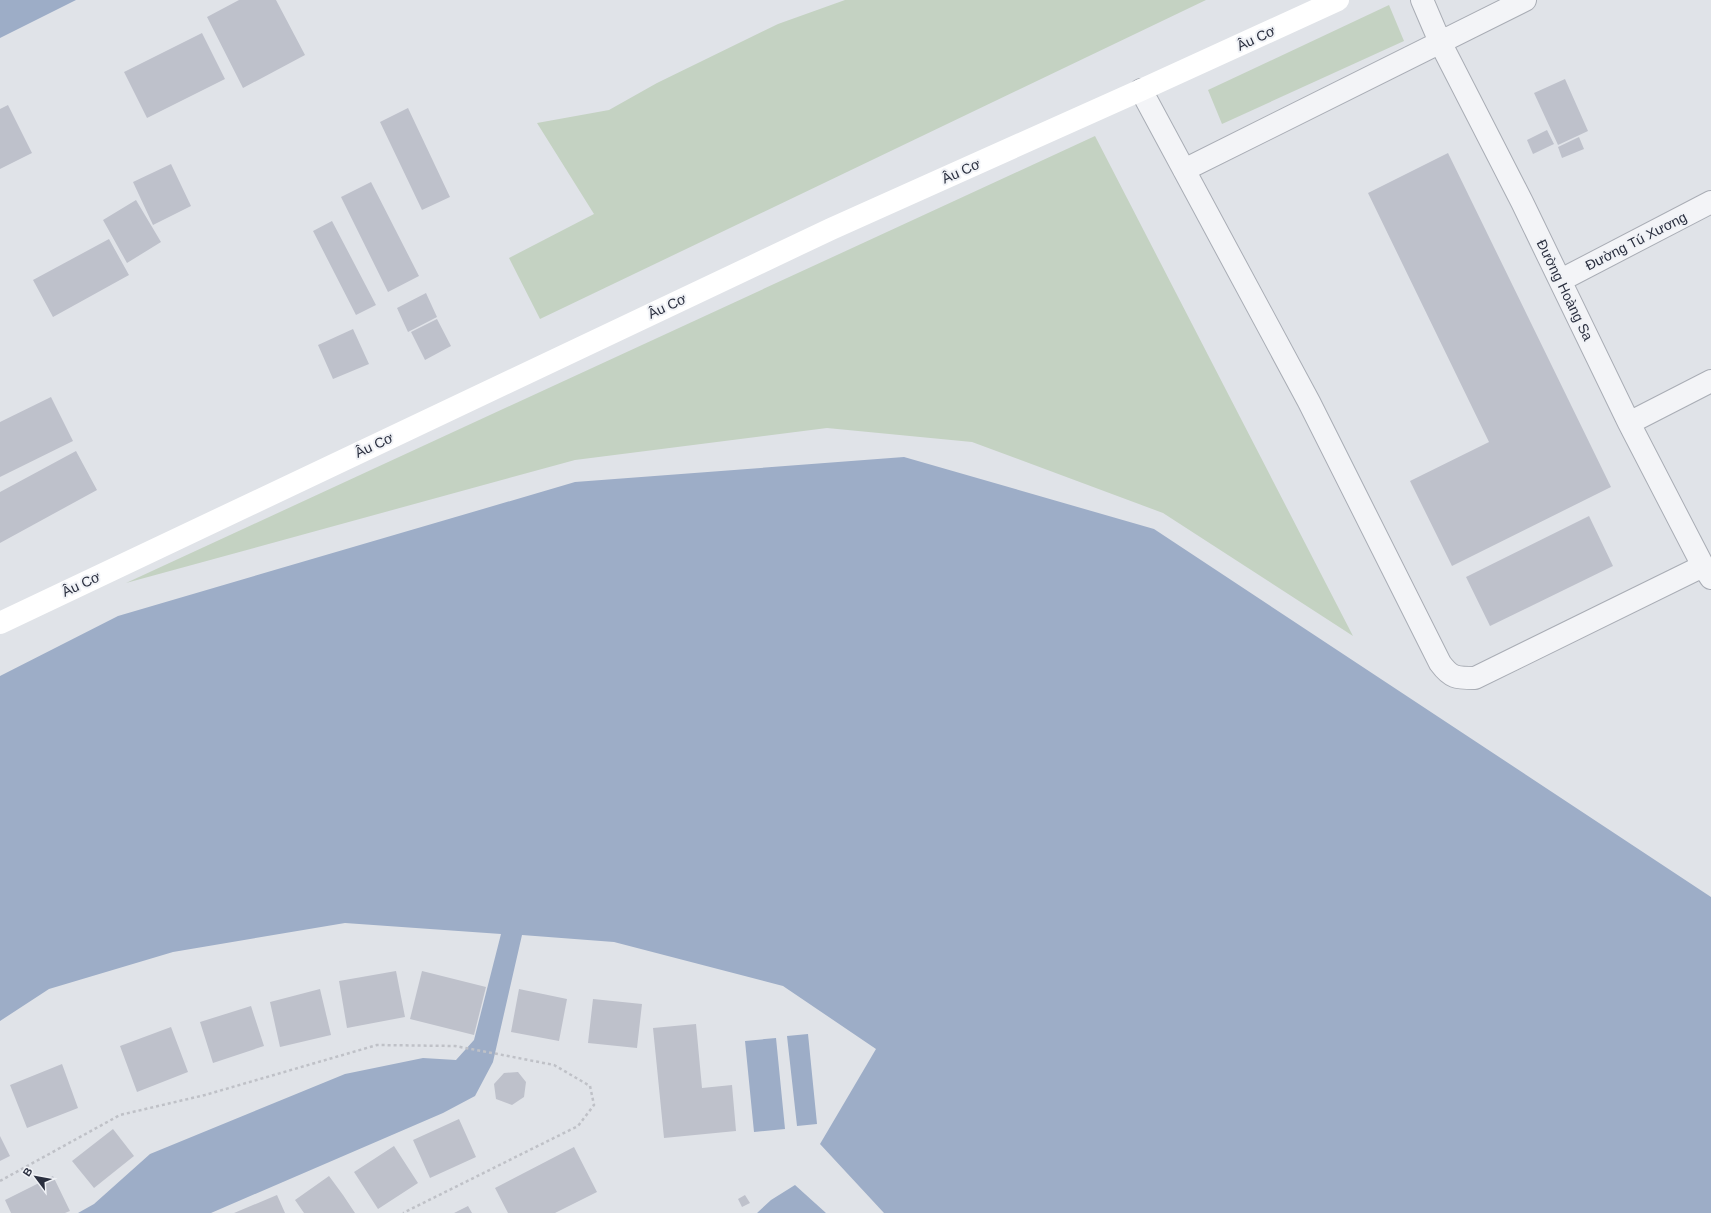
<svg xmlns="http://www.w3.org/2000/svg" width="1711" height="1213" font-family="Helvetica,sans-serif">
	<rect width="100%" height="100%" fill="#e0e3e8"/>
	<!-- green -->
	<path fill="#c4d2c2" d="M845,0H1206L540,319L509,258L594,214L537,123L609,110L657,83L778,24Z
		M1389,5L1404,41L1222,124L1208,90Z
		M1095,136L1353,636L1163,513L972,442L827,428L575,460L126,583Z"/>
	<!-- water -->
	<path fill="#9dadc7" d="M0,0H76L0,38Z
		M904,457L1154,529L1711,897V1213H884L820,1144L876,1049L783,986L614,942L522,935L493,1062L475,1096L443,1113L211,1213H78L94,1204L150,1154L345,1074L423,1058L456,1060L474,1040L501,934L345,923L173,952L49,989L0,1021V676L118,616L575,482Z
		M808,1034L817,1124L797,1126L787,1036Z
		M776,1038L785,1129L754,1132L745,1041Z
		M795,1185L826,1213H757L771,1200Z"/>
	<!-- building -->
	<path fill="#bec1cb" d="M239,0H276L305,55L243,88L207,17Z
		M202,33L225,79L147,118L124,72Z
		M1565,79L1588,131L1558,145L1534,93Z
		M8,105L32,153L0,169V109Z
		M408,108L450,197L422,210L380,122Z
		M1547,130L1554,144L1533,154L1527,140Z
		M1579,137L1584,149L1562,158L1558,147Z
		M1448,153L1611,487L1452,566L1410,481L1489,442L1368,193Z
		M171,164L191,206L153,225L133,182Z
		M371,182L419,276L388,292L341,197Z
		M136,200L161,242L127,263L103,220Z
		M332,221L376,305L356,315L313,231Z
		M109,239L129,275L53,317L33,280Z
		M426,293L437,317L408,332L397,308Z
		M437,319L451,346L425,360L411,332Z
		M353,329L369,364L333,379L318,345Z
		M51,397L73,441L0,477V422Z
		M76,451L97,490L0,543V492Z
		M1589,516L1613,566L1490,626L1466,577Z
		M396,971L405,1017L347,1028L339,981Z
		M422,971L486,987L474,1035L410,1019Z
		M320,989L331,1035L280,1047L270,1002Z
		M519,989L567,999L559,1041L511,1032Z
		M593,999L642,1004L637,1048L588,1043Z
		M251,1006L264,1046L213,1063L200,1022Z
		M696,1024L702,1088L732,1085L736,1131L664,1138L653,1028Z
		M171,1027L188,1072L137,1092L120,1046Z
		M62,1064L78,1108L27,1128L10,1085Z
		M518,1072L526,1082L524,1097L512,1105L496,1099L494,1084L504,1073Z
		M459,1119L476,1157L430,1178L413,1140Z
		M113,1129L134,1156L94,1188L72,1161Z
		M0,1136L10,1156L0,1161Z
		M394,1146L418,1183L378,1209L354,1172Z
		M574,1147L597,1192L555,1213H508L495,1188Z
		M53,1176L70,1211L65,1213H11L5,1200Z
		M329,1176L343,1195L355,1213H304L295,1200Z
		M277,1195L285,1213H234Z
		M745,1195L750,1203L742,1207L738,1199Z
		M468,1206L472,1213H454Z"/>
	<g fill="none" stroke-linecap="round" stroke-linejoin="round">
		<!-- street casing -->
		<g stroke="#a9adb5" stroke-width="24">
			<path id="street" d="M1422,0L1440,42L1522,202L1629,423L1703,566L1711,578
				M1141,90L1309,402L1440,663C1451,678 1456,678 1475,678L1703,566
				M1184,170L1525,0
				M1561,280L1711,202
				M1629,423L1711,381"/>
		</g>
		<!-- path -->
		<path stroke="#bfc1c7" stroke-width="2.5" stroke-dasharray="3 3" stroke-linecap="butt" d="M0,1181L120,1115L205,1095L377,1045L455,1046L508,1056L554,1065L590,1086L594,1105L578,1126L403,1213"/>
		<!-- street -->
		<use href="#street" stroke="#f3f4f7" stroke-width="22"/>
		<!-- secondary -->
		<path stroke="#fff" stroke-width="22" d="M0,623L831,229L1141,90L1338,0"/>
	</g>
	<g text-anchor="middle" stroke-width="4" stroke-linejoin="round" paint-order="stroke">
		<!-- street labels -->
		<g font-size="14" fill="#2a2f3f" stroke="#f0f2f6">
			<text transform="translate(1256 38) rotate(-25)" y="5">Âu Cơ</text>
			<text transform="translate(961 171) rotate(-24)" y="5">Âu Cơ</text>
			<text transform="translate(1636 241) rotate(-27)" y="5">Đường Tú Xương</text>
			<text transform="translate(1565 290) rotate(64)" y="5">Đường Hoàng Sa</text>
			<text transform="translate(667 306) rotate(-25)" y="5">Âu Cơ</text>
			<text transform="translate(374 445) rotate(-25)" y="5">Âu Cơ</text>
			<text transform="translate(81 584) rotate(-25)" y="5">Âu Cơ</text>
		</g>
	</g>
	<!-- north arrow -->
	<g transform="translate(36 1177) rotate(302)" stroke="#f0f2f6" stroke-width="3" paint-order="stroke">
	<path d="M0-3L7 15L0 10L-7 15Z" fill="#2a2f3f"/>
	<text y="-6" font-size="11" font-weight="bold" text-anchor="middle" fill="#2a2f3f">B</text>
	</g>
</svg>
